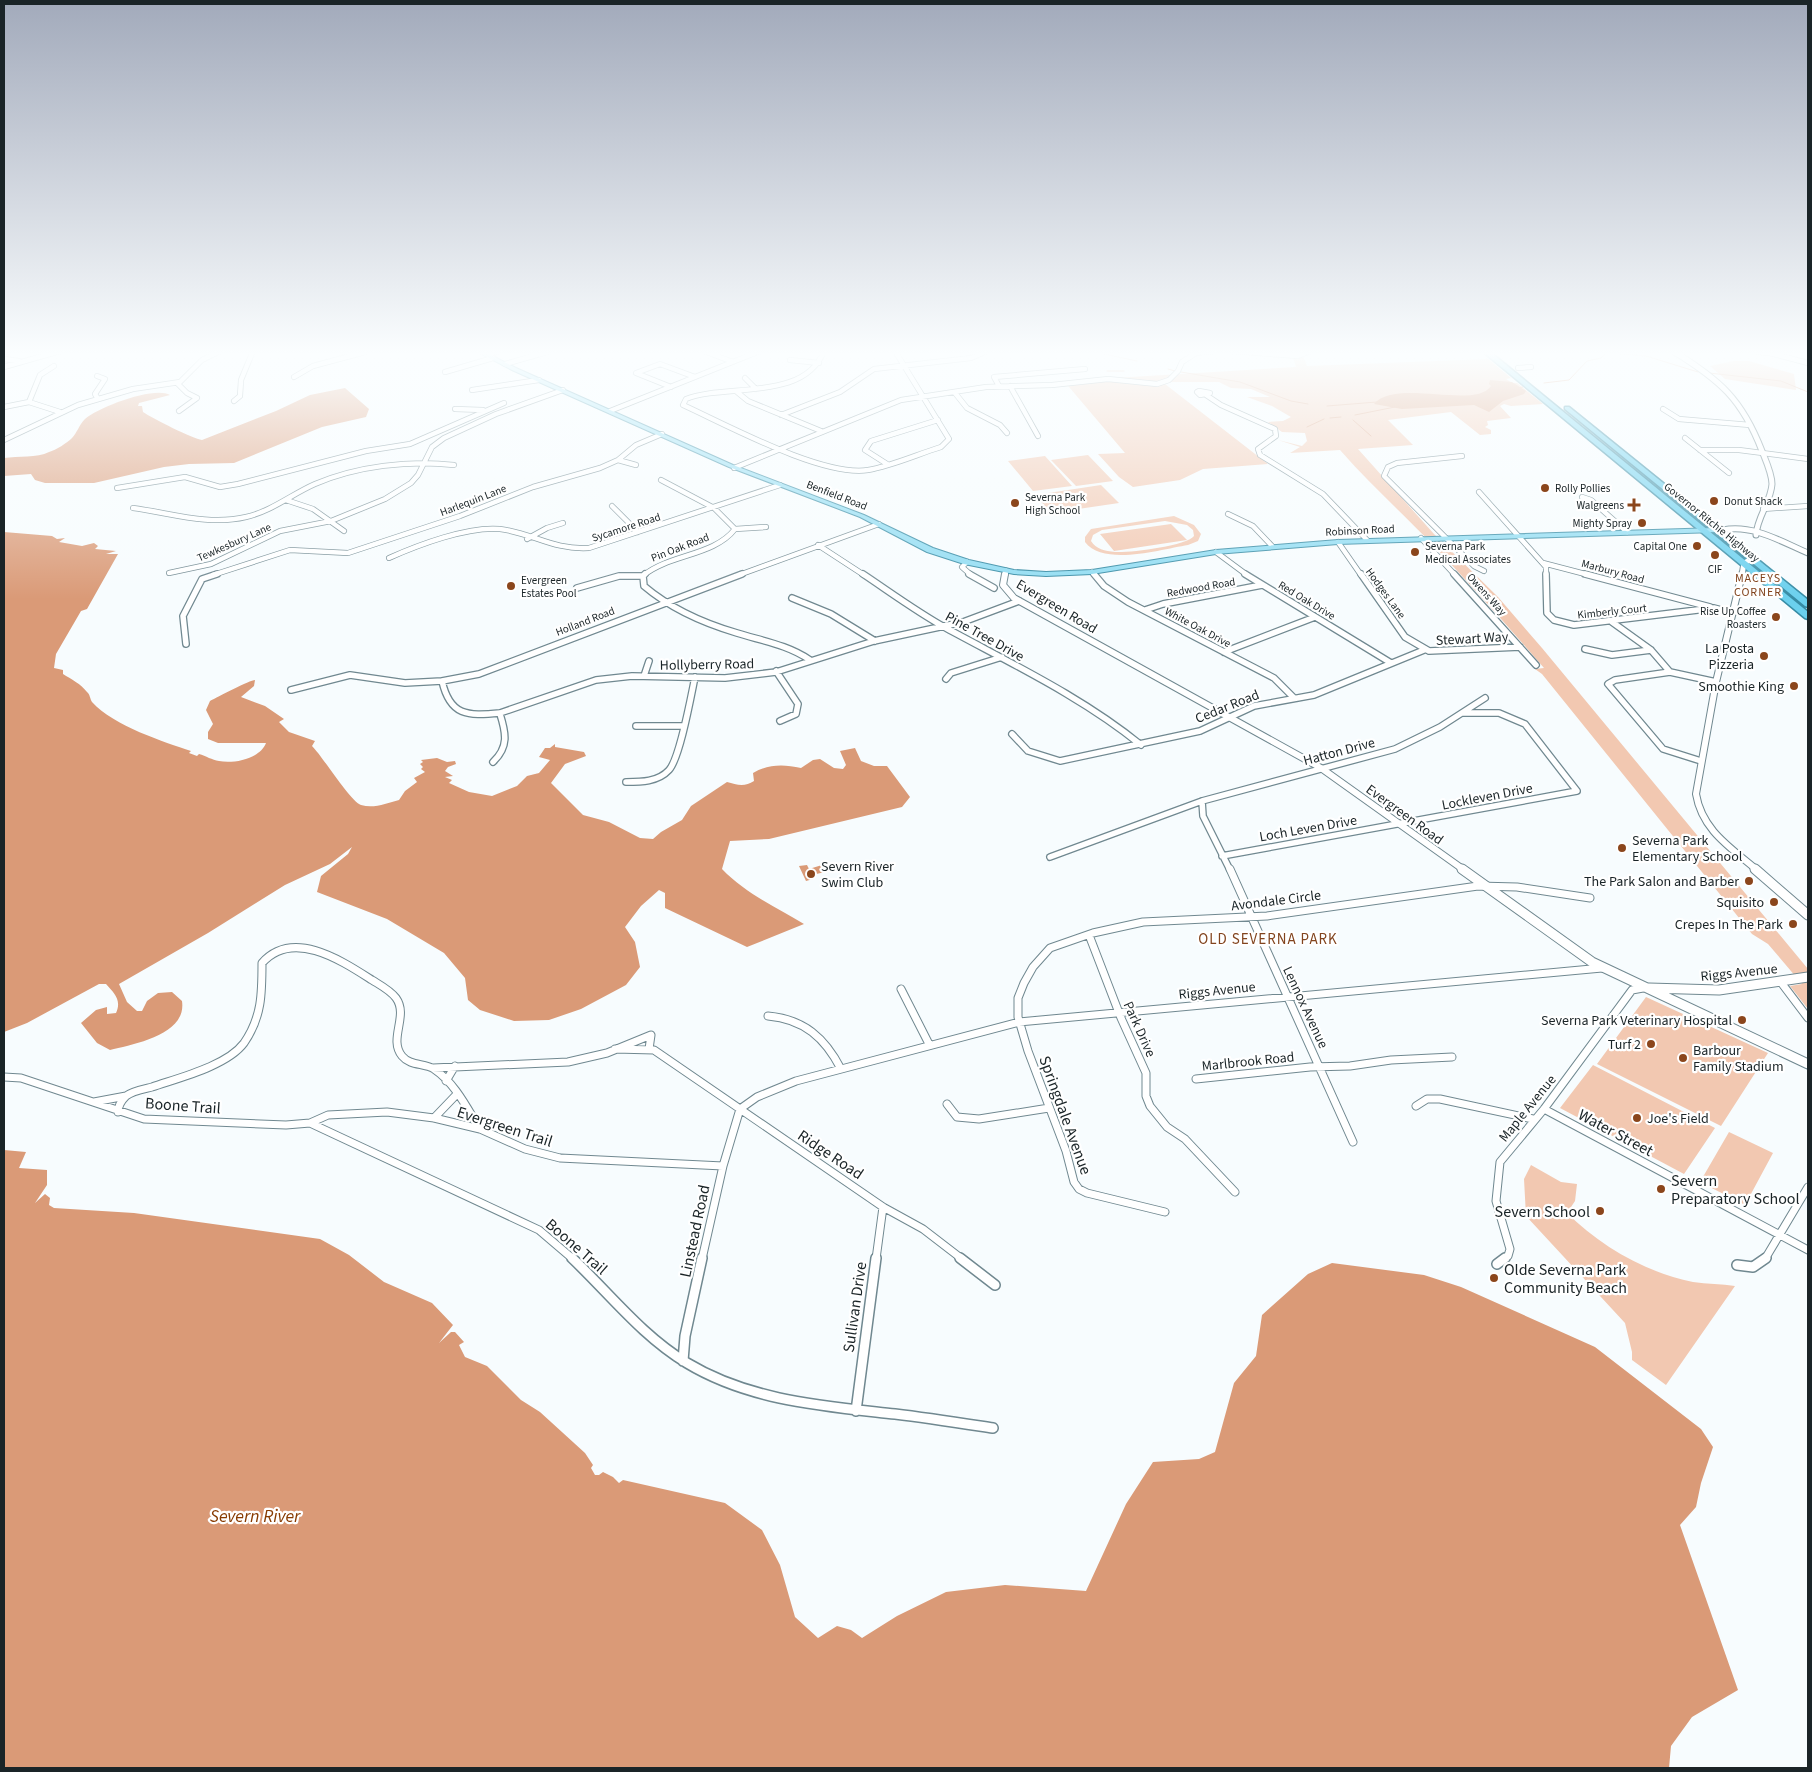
<svg xmlns="http://www.w3.org/2000/svg" width="1812" height="1772" font-family="'Source Sans 3',sans-serif">
	<rect width="100%" height="100%" fill="#f7fcfe"/>
	<!-- green -->
	<path fill="#f2c8b1" fill-rule="evenodd" d="M1291,351H1301L1307,366L1488,359L1511,378L1506,379L1512,383H1517L1543,404L1511,406L1504,404L1500,406L1511,418L1487,421L1488,425L1485,427L1491,430V434L1480,435L1451,412L1388,420L1413,445L1358,449L1434,534L1498,597L1542,648L1808,969V1009L1790,986L1802,984L1768,944L1752,934L1542,674L1535,669L1544,668C1507,625 1470,584 1431,543C1400,511 1370,484 1340,450L1290,453L1300,447L1278,440L1302,446L1307,441L1305,433L1282,432L1268,422L1283,421L1291,417L1272,406L1247,397H1270L1251,389L1231,388L1219,382H1171L1165,384L1268,464L1203,469L1180,480L1133,487L1119,477L1098,454L1125,453L1064,381L1296,367Z
		M1733,361H1749L1794,374L1796,390L1725,379L1710,366Z
		M1088,455L1113,481L1076,486L1051,460Z
		M1045,456L1072,486L1033,491L1008,461Z
		M1101,485L1119,503L1051,513L1035,495Z
		M1174,516L1194,525L1201,534L1198,541L1188,545C1162,549 1104,567 1085,542V537L1091,529ZM1165,521L1187,525L1193,530L1194,536C1186,546 1129,553 1115,552C1105,551 1096,549 1091,541L1093,535L1102,530Z
		M1171,524L1187,540L1114,551L1100,534Z
		M1646,997L1768,1053L1721,1126L1597,1064Z
		M1593,1065L1715,1128L1684,1174L1560,1108Z
		M1729,1132L1773,1153L1745,1205L1700,1182Z
		M1531,1165L1561,1182L1577,1184L1575,1201L1567,1213C1600,1246 1647,1273 1693,1282C1707,1284 1722,1284 1735,1286L1666,1385L1632,1360V1352L1625,1323L1526,1216L1524,1179Z"/>
	<!-- water -->
	<path fill="#da9a77" d="M1490,380L1512,382L1526,391L1524,394L1503,401L1489,412L1474,405L1402,409L1374,404C1396,378 1475,410 1491,386L1489,384Z
		M345,388L369,409L366,417L322,427L234,463L189,464L164,467L94,483H45L35,480L31,474L4,476V458C18,456 37,458 49,452C56,450 67,443 72,438C77,433 79,425 85,419C99,407 154,386 170,395L139,403L138,406H142L143,412C152,418 193,439 202,440L276,411L310,395Z
		M4,532L52,536L57,539L65,538L59,542L82,546L94,543L98,546L95,549L116,551L106,554H118L87,609L81,611L56,654L54,668L63,670V674C71,679 81,684 87,692C90,694 90,699 92,702C114,726 164,742 191,751L189,753L197,756L199,754C206,756 212,760 219,761C233,764 260,759 266,743H218L208,739V732L213,724L206,710L210,701C218,697 250,680 255,680L254,686L241,697L265,706L284,719L279,722L289,732L315,741L312,746C323,757 351,802 361,805C374,809 387,803 399,800L405,791L417,782L414,778L425,772L421,769L423,767L420,764L423,762L421,760L437,758L447,762L455,761L456,764L448,767L445,771L453,776L445,777L452,780L449,783L469,792L492,796L517,786L527,776L539,773L550,760L539,757L545,748H550L555,744V747L584,752L586,756L565,764L551,783L583,815L609,822L640,838L653,839L661,832L682,820L691,806L727,782C737,785 745,787 754,781L753,773C769,764 783,764 801,768L813,760L820,759L834,768L843,769L846,765L840,751L855,748L861,761L874,766H887L910,797L902,807L769,839L730,841L722,869C745,893 777,908 804,924L747,947L665,908V893L659,890L641,906L625,927L635,942L640,967L626,985L581,1009L549,1020L514,1021L480,1010L468,1000L465,978L444,953L387,919L317,892L321,876L348,854L352,847L330,864L285,885L208,933L119,984L127,1002L137,1011H142L147,1001L158,993L172,992L182,1001C187,1035 134,1044 110,1050L97,1043L81,1023L96,1010L107,1007V1014L116,1013C122,1000 114,993 106,984H99L27,1023L4,1032Z
		M807,865L809,869L822,865L825,872L812,875L813,879L806,881L799,866Z
		M4,1150L26,1152L19,1168L47,1170V1185L35,1203L45,1194L50,1198L49,1205L54,1208L134,1213L320,1239L349,1255L384,1282L432,1303L453,1325L439,1343L451,1332H455L464,1342L459,1345L465,1357L487,1366L521,1400L540,1412L585,1453L593,1465L591,1468L595,1475H599L603,1472L613,1477L619,1483L623,1480L725,1503L762,1530L780,1565L795,1617L818,1638L837,1626L851,1630L862,1638L897,1616L946,1592L1005,1585L1086,1591L1126,1504L1153,1462L1199,1459L1215,1452L1234,1383L1256,1356L1262,1315L1308,1274L1332,1263L1424,1275L1461,1287L1595,1347L1701,1429L1713,1447L1701,1483L1696,1507L1680,1525L1738,1690L1692,1717L1671,1746L1669,1768H4Z"/>
	<g fill="none" stroke-linecap="round" stroke-linejoin="round">
		<!-- stream -->
		<path stroke="#da9a77" stroke-width="1" d="M1090,351L1137,361
			M1589,351L1646,356L1698,372
			M1168,369L1175,371
			M1107,371H1124
			M1181,372L1240,382L1291,401L1308,404
			M1709,373L1781,381L1808,392
			M1544,383L1569,380L1587,361L1601,358L1608,352
			M1517,388L1523,387
			M1327,406L1377,402
			M1355,415L1395,407
			M1330,418L1341,417
			M1353,420L1371,436
			M1307,427L1324,419"/>
		<!-- minor-far3 casing -->
		<g stroke="#708890" stroke-width="6">
			<path id="minor-far3" d="M704,351L733,362
				M824,351C804,402 726,383 686,399L683,405C727,425 822,477 868,470C892,466 918,454 941,447L949,439L895,351
				M1230,351L1298,356L1310,351
				M1753,351L1766,353
				M1762,351L1808,363
				M4,352L9,351
				M488,355L499,351
				M4,359L19,361
				M790,360L819,363
				M505,364L551,351
				M4,367L60,351
				M1518,368L1531,367
				M445,372L493,358
				M97,376L105,379L95,394L98,399
				M294,377L313,366L369,351
				M745,378L756,389
				M177,383L187,393L197,398L179,411
				M999,386L994,377L1085,369
				M1010,386L1038,436
				M671,387L636,373L660,364L695,377
				M472,390L539,380
				M1199,391L1210,393L1200,395L1197,392Z
				M737,392L748,401L821,431
				M955,393L967,408L1000,425L1007,433
				M1206,395L1221,405L1275,429L1276,436L1258,449L1260,455L1323,494L1367,540
				M234,401L240,396L241,380L253,351
				M29,402L40,375L54,366
				M4,407L29,402L60,412
				M455,409L483,410
				M1663,409L1679,419L1750,425
				M610,411L760,351
				M781,415L840,392L874,369L971,358L987,351
				M1685,438L1729,473
				M4,440L78,405L133,389L180,382L202,360L220,351
				M1700,450H1739L1808,459
				M1462,456L1397,463L1388,467L1384,476L1474,566L1484,571
				M618,460L636,465
				M887,464L865,450L871,441L938,420
				M734,468L901,400L986,387L1052,385L1108,379L1157,384L1169,380L1178,371L1182,362L1196,353L1215,351
				M117,488L185,477L220,487L238,484L366,451L410,444L504,403
				M1479,492L1546,567V575
				M1582,497L1591,500L1627,532
				M286,500L313,509L344,531
				M612,506L638,532
				M133,508C171,513 208,526 246,517C272,511 292,494 315,484C357,466 409,460 454,465
				M1763,509L1808,506
				M1228,514L1253,526L1272,546
				M735,529L766,527
				M1421,538L1455,575
				M527,539L547,528L563,523
				M1338,542L1361,575
				M818,545L864,575
				M1216,552L1247,575
				M389,558C418,545 468,526 500,529C533,533 552,550 589,548L780,485
				M967,562L962,567L971,575
				M1543,563L1589,575
				M1092,572L1095,575
				M169,573L211,564L280,531L331,521L385,499L411,483L418,475L432,447L444,438L496,414L563,390
				M213,575L290,550L348,553L460,516L533,487L600,468L618,460L636,445L662,434
				M644,575C670,554 714,556 735,529L714,508L661,480
				M739,575L879,524"/>
		</g>
		<!-- minor-far2 casing -->
		<g stroke="#708890" stroke-width="8">
			<path id="minor-far2" d="M645,574L643,576L644,586C671,609 703,623 737,633C763,641 788,645 810,660
				M863,574C890,592 917,612 946,628C1012,664 1082,697 1141,745
				M969,574L994,588
				M1094,574L1104,586L1128,602L1274,678L1294,698
				M1245,574L1391,663
				M1361,574L1405,637L1429,651L1520,647
				M1454,574L1536,665
				M1546,574L1547,613L1554,620L1574,625L1714,608L1733,613
				M1585,574L1710,607
				M577,588L619,576H643
				M792,598L831,614L875,641
				M1145,610L1163,604L1262,585
				M1612,622L1651,650L1670,672
				M186,644L183,616L202,579L217,574
				M1585,649L1612,655L1651,650
				M1224,652L1315,617
				M776,671L798,704L796,714L780,721
				M644,676L649,661
				M946,679L951,673L1002,657
				M442,681C450,716 467,716 500,713L596,680L632,676L725,678L776,672L874,641L963,622L1019,601
				M291,690L350,675L405,683L442,681L479,674L742,574
				M636,726H683
				M1012,734L1028,751L1060,761L1200,731L1254,706L1314,695L1424,650
				M1701,761L1663,749L1608,684L1615,680L1670,672L1716,682
				M493,762C509,747 506,733 500,714
				M626,782C641,782 658,782 669,770C680,758 691,696 695,677
				M1202,801L1203,816L1230,870
				M1222,856L1577,791L1525,724L1499,713H1463
				M1050,857L1202,801L1395,749L1440,727L1485,698"/>
		</g>
		<!-- minor-far1 casing -->
		<g stroke="#708890" stroke-width="9">
			<path id="minor-far1" d="M1230,869L1353,1142
				M1089,935L1121,1018L1146,1073V1096L1150,1106L1167,1127L1185,1139L1235,1192
				M1780,981L1808,1018
				M901,989L929,1044
				M768,1016C804,1019 825,1038 841,1069
				M615,1049L654,1050L883,1207L923,1229L962,1259
				M433,1068L568,1062L607,1053L651,1035L649,1049
				M4,1077L21,1078L144,1119L286,1125L310,1123L539,1230L573,1259
				M1196,1079L1310,1067L1350,1066L1391,1060L1452,1057
				M446,1081L455,1066
				M94,1102L126,1096
				M947,1104L957,1117L979,1119L1049,1108
				M1416,1106L1427,1099H1440L1533,1119
				M1544,1109L1808,1250
				M118,1112C118,1106 122,1100 126,1096C132,1091 144,1089 152,1087C178,1078 227,1066 244,1043C262,1017 262,993 262,963C293,928 342,961 372,980C380,985 390,990 396,998C409,1016 388,1039 402,1056C410,1066 424,1063 434,1069C455,1083 467,1108 480,1129
				M434,1118L457,1094
				M310,1123L328,1115L387,1112L434,1118L480,1129L525,1149L560,1158L723,1166
				M1165,1212L1087,1193L1079,1189L1074,1182L1066,1151L1028,1051L1018,1017V998L1024,983L1033,967L1050,948L1093,933L1143,922L1267,916L1478,886L1517,887L1590,898
				M702,1259L723,1166L740,1109L757,1097L796,1081L1019,1022L1602,968
				M876,1259L883,1207
				M1503,1259L1508,1256L1510,1249L1496,1201L1500,1162L1544,1109L1632,990L1643,988
				M1765,1259L1808,1187"/>
		</g>
		<!-- minor casing -->
		<g stroke="#708890" stroke-width="12">
			<path id="minor" d="M572,1258C609,1293 642,1336 687,1363C750,1401 824,1406 895,1414C928,1418 960,1423 993,1428
				M960,1258L995,1285
				M1497,1264L1505,1258
				M1737,1265L1753,1267L1766,1258
				M683,1361L685,1336L702,1258
				M856,1411L876,1258"/>
		</g>
		<!-- tertiary-far2 casing -->
		<g stroke="#708890" stroke-width="7">
			<path id="tertiary-far2" d="M1673,351C1720,380 1742,399 1762,451C1766,461 1772,474 1772,484C1771,502 1757,517 1756,535
				M1723,530C1753,524 1782,542 1808,553
				M1005,575L1006,571
				M1742,575L1744,563L1752,559"/>
		</g>
		<!-- tertiary-far1 casing -->
		<g stroke="#708890" stroke-width="8">
			<path id="tertiary-far1" d="M1005,574L1003,585L1014,598L1321,768L1464,870
				M1742,574L1716,682L1696,794C1702,830 1730,847 1757,870"/>
		</g>
		<!-- tertiary casing -->
		<g stroke="#708890" stroke-width="11">
			<path id="tertiary" d="M1462,869L1592,962L1808,1064
				M1755,869L1808,915
				M1649,988L1719,990L1808,977"/>
		</g>
		<!-- primary casing -->
		<g stroke="#378ca5" stroke-width="2">
			<path id="primary" d="M476,351H483L516,368L733,465L864,515L933,548L969,560L1014,570L1046,572L1092,570L1216,550L1338,540L1717,528L1721,530L1717,532L1338,544L1216,554L1092,574L1046,576L1014,574L964,564L927,552L860,517L729,467L512,370Z"/>
		</g>
		<!-- trunk casing -->
		<g stroke="#378ca5" stroke-width="3">
			<path id="trunk" d="M1482,351H1489L1808,612V619L1805,618Z
				M1565,407H1569L1808,600V607L1805,606L1565,409Z"/>
		</g>
		<!-- minor-far3 -->
		<use href="#minor-far3" stroke="#fff" stroke-width="4.5"/>
		<!-- minor-far2 -->
		<use href="#minor-far2" stroke="#fff" stroke-width="5.5"/>
		<!-- minor-far1 -->
		<use href="#minor-far1" stroke="#fff" stroke-width="7"/>
		<!-- minor -->
		<use href="#minor" stroke="#fff" stroke-width="9"/>
		<!-- tertiary-far2 -->
		<use href="#tertiary-far2" stroke="#fff" stroke-width="5"/>
		<!-- tertiary-far1 -->
		<use href="#tertiary-far1" stroke="#fff" stroke-width="6"/>
		<!-- tertiary -->
		<use href="#tertiary" stroke="#fff" stroke-width="9"/>
		<!-- primary -->
		<use href="#primary" fill="#90dcf2" fill-rule="evenodd"/>
		<!-- trunk -->
		<use href="#trunk" fill="#6bd0ee" fill-rule="evenodd"/>
	</g>
	<!-- sky -->
	<linearGradient id="sky" x2="0" y2="1"><stop stop-color="#a2aabb"/><stop offset="0.59" stop-color="#fbfeff"/><stop offset="1" stop-color="#fbfeff" stop-opacity="0"/></linearGradient>
	<rect width="1812" height="599" fill="url(#sky)"/>
	<!-- markers -->
	<g fill="#8b461c" stroke="#fff" stroke-width="2">
		<circle cx="1545" cy="488" r="5"/>
		<circle cx="1714" cy="501" r="5"/>
		<circle cx="1015" cy="503" r="5"/>
		<path d="M1631.5 497.5h5v5h5v5h-5v5h-5v-5h-5v-5h5z"/>
		<circle cx="1642" cy="523" r="5"/>
		<circle cx="1697" cy="546" r="5"/>
		<circle cx="1415" cy="552" r="5"/>
		<circle cx="1715" cy="555" r="5"/>
		<circle cx="511" cy="586" r="5"/>
		<circle cx="1776" cy="617" r="5"/>
		<circle cx="1764" cy="656" r="5"/>
		<circle cx="1794" cy="686" r="5"/>
		<circle cx="1622" cy="848" r="5"/>
		<circle cx="811" cy="874" r="5"/>
		<circle cx="1749" cy="881" r="5"/>
		<circle cx="1774" cy="902" r="5"/>
		<circle cx="1793" cy="924" r="5"/>
		<circle cx="1742" cy="1020" r="5"/>
		<circle cx="1651" cy="1044" r="5"/>
		<circle cx="1683" cy="1058" r="5"/>
		<circle cx="1637" cy="1118" r="5"/>
		<circle cx="1661" cy="1189" r="5"/>
		<circle cx="1600" cy="1211" r="5"/>
		<circle cx="1494" cy="1278" r="5"/>
	</g>
	<g text-anchor="middle" stroke-width="4.5" stroke-linejoin="round" paint-order="stroke">
		<!-- far-poi labels -->
		<g font-size="11" fill="#1a2427" stroke="#fff" text-anchor="start">
			<text x="1555" y="492">Rolly Pollies</text>
			<text x="1025" y="501">Severna Park<tspan x="1025" dy="13">High School</tspan></text>
			<text x="1724" y="505">Donut Shack</text>
			<text x="1624" y="509" text-anchor="end">Walgreens</text>
			<text x="1632" y="527" text-anchor="end">Mighty Spray</text>
			<text x="1425" y="550">Severna Park<tspan x="1425" dy="13">Medical Associates</tspan></text>
			<text x="1687" y="550" text-anchor="end">Capital One</text>
			<text x="1715" y="573" text-anchor="middle">CIF</text>
			<text x="521" y="584">Evergreen<tspan x="521" dy="13">Estates Pool</tspan></text>
			<text x="1766" y="615" text-anchor="end">Rise Up Coffee<tspan x="1766" dy="13">Roasters</tspan></text>
		</g>
		<!-- far-street labels -->
		<g font-size="11" fill="#1a2427" stroke="#fff">
			<text transform="translate(837 495) rotate(21)" y="4">Benfield Road</text>
			<text transform="translate(473 500) rotate(-21)" y="4">Harlequin Lane</text>
			<text transform="translate(1712 522) rotate(39)" y="4">Governor Ritchie Highway</text>
			<text transform="translate(626 527) rotate(-18)" y="4">Sycamore Road</text>
			<text transform="translate(1360 530) rotate(-3)" y="4">Robinson Road</text>
			<text transform="translate(234 542) rotate(-24)" y="4">Tewkesbury Lane</text>
			<text transform="translate(680 547) rotate(-21)" y="4">Pin Oak Road</text>
			<text transform="translate(1613 571) rotate(15)" y="4">Marbury Road</text>
			<text transform="translate(1201 587) rotate(-10)" y="4">Redwood Road</text>
			<text transform="translate(1386 593) rotate(54)" y="4">Hodges Lane</text>
			<text transform="translate(1487 594) rotate(48)" y="4">Owens Way</text>
			<text transform="translate(1307 600) rotate(31)" y="4">Red Oak Drive</text>
			<text transform="translate(1612 611) rotate(-6)" y="4">Kimberly Court</text>
			<text transform="translate(585 621) rotate(-21)" y="4">Holland Road</text>
			<text transform="translate(1198 627) rotate(28)" y="4">White Oak Drive</text>
		</g>
		<!-- far-neighbourhood labels -->
		<g font-size="12" letter-spacing="1" fill="#82441e" stroke="#fff">
			<text x="1758" y="582">MACEYS<tspan x="1758" dy="14">CORNER</tspan></text>
		</g>
		<!-- street labels -->
		<g font-size="14" fill="#1a2427" stroke="#fff">
			<text transform="translate(1057 606) rotate(31)" y="5">Evergreen Road</text>
			<text transform="translate(985 636) rotate(29)" y="5">Pine Tree Drive</text>
			<text transform="translate(1472 638) rotate(-3)" y="5">Stewart Way</text>
			<text transform="translate(707 664) rotate(-1)" y="5">Hollyberry Road</text>
			<text transform="translate(1227 706) rotate(-22)" y="5">Cedar Road</text>
			<text transform="translate(1339 751) rotate(-15)" y="5">Hatton Drive</text>
			<text transform="translate(1487 796) rotate(-11)" y="5">Lockleven Drive</text>
			<text transform="translate(1405 814) rotate(36)" y="5">Evergreen Road</text>
			<text transform="translate(1308 828) rotate(-10)" y="5">Loch Leven Drive</text>
			<text transform="translate(1276 900) rotate(-7)" y="5">Avondale Circle</text>
			<text transform="translate(1739 972) rotate(-6)" y="5">Riggs Avenue</text>
			<text transform="translate(1217 990) rotate(-6)" y="5">Riggs Avenue</text>
			<text transform="translate(1306 1007) rotate(65)" y="5">Lennox Avenue</text>
			<text transform="translate(1140 1029) rotate(66)" y="5">Park Drive</text>
			<text transform="translate(1248 1061) rotate(-6)" y="5">Marlbrook Road</text>
			<text transform="translate(1527 1108) rotate(-51)" y="5">Maple Avenue</text>
		</g>
		<!-- poi labels -->
		<g font-size="14" fill="#1a2427" stroke="#fff" text-anchor="end">
			<text x="1754" y="653">La Posta<tspan x="1754" dy="16">Pizzeria</tspan></text>
			<text x="1784" y="691">Smoothie King</text>
			<text x="1632" y="845" text-anchor="start">Severna Park<tspan x="1632" dy="16">Elementary School</tspan></text>
			<text x="821" y="871" text-anchor="start">Severn River<tspan x="821" dy="16">Swim Club</tspan></text>
			<text x="1739" y="886">The Park Salon and Barber</text>
			<text x="1764" y="907">Squisito</text>
			<text x="1783" y="929">Crepes In The Park</text>
			<text x="1732" y="1025">Severna Park Veterinary Hospital</text>
			<text x="1641" y="1049">Turf 2</text>
			<text x="1693" y="1055" text-anchor="start">Barbour<tspan x="1693" dy="16">Family Stadium</tspan></text>
			<text x="1647" y="1123" text-anchor="start">Joe's Field</text>
		</g>
		<!-- neighbourhood labels -->
		<g font-size="15" letter-spacing="1" fill="#82441e" stroke="#fff">
			<text x="1268" y="944">OLD SEVERNA PARK</text>
		</g>
		<!-- near-street labels -->
		<g font-size="16" fill="#1a2427" stroke="#fff">
			<text transform="translate(183 1105) rotate(4)" y="6">Boone Trail</text>
			<text transform="translate(1066 1115) rotate(70)" y="6">Springdale Avenue</text>
			<text transform="translate(505 1126) rotate(18)" y="6">Evergreen Trail</text>
			<text transform="translate(1616 1132) rotate(28)" y="6">Water Street</text>
			<text transform="translate(831 1154) rotate(34)" y="6">Ridge Road</text>
			<text transform="translate(694 1231) rotate(-78)" y="6">Linstead Road</text>
			<text transform="translate(577 1246) rotate(41)" y="6">Boone Trail</text>
			<text transform="translate(854 1307) rotate(-82)" y="6">Sullivan Drive</text>
		</g>
		<!-- near-poi labels -->
		<g font-size="16" fill="#1a2427" stroke="#fff" text-anchor="start">
			<text x="1671" y="1186">Severn<tspan x="1671" dy="18">Preparatory School</tspan></text>
			<text x="1590" y="1217" text-anchor="end">Severn School</text>
			<text x="1504" y="1275">Olde Severna Park<tspan x="1504" dy="18">Community Beach</tspan></text>
		</g>
		<!-- near-water labels -->
		<g font-size="18" font-style="italic" fill="#873a00" stroke="#fff">
			<text x="255" y="1522">Severn River</text>
		</g>
	</g>
	<!-- border -->
	<rect width="1812" height="1772" fill="none" stroke="#1a2427" stroke-width="10"/>
</svg>
